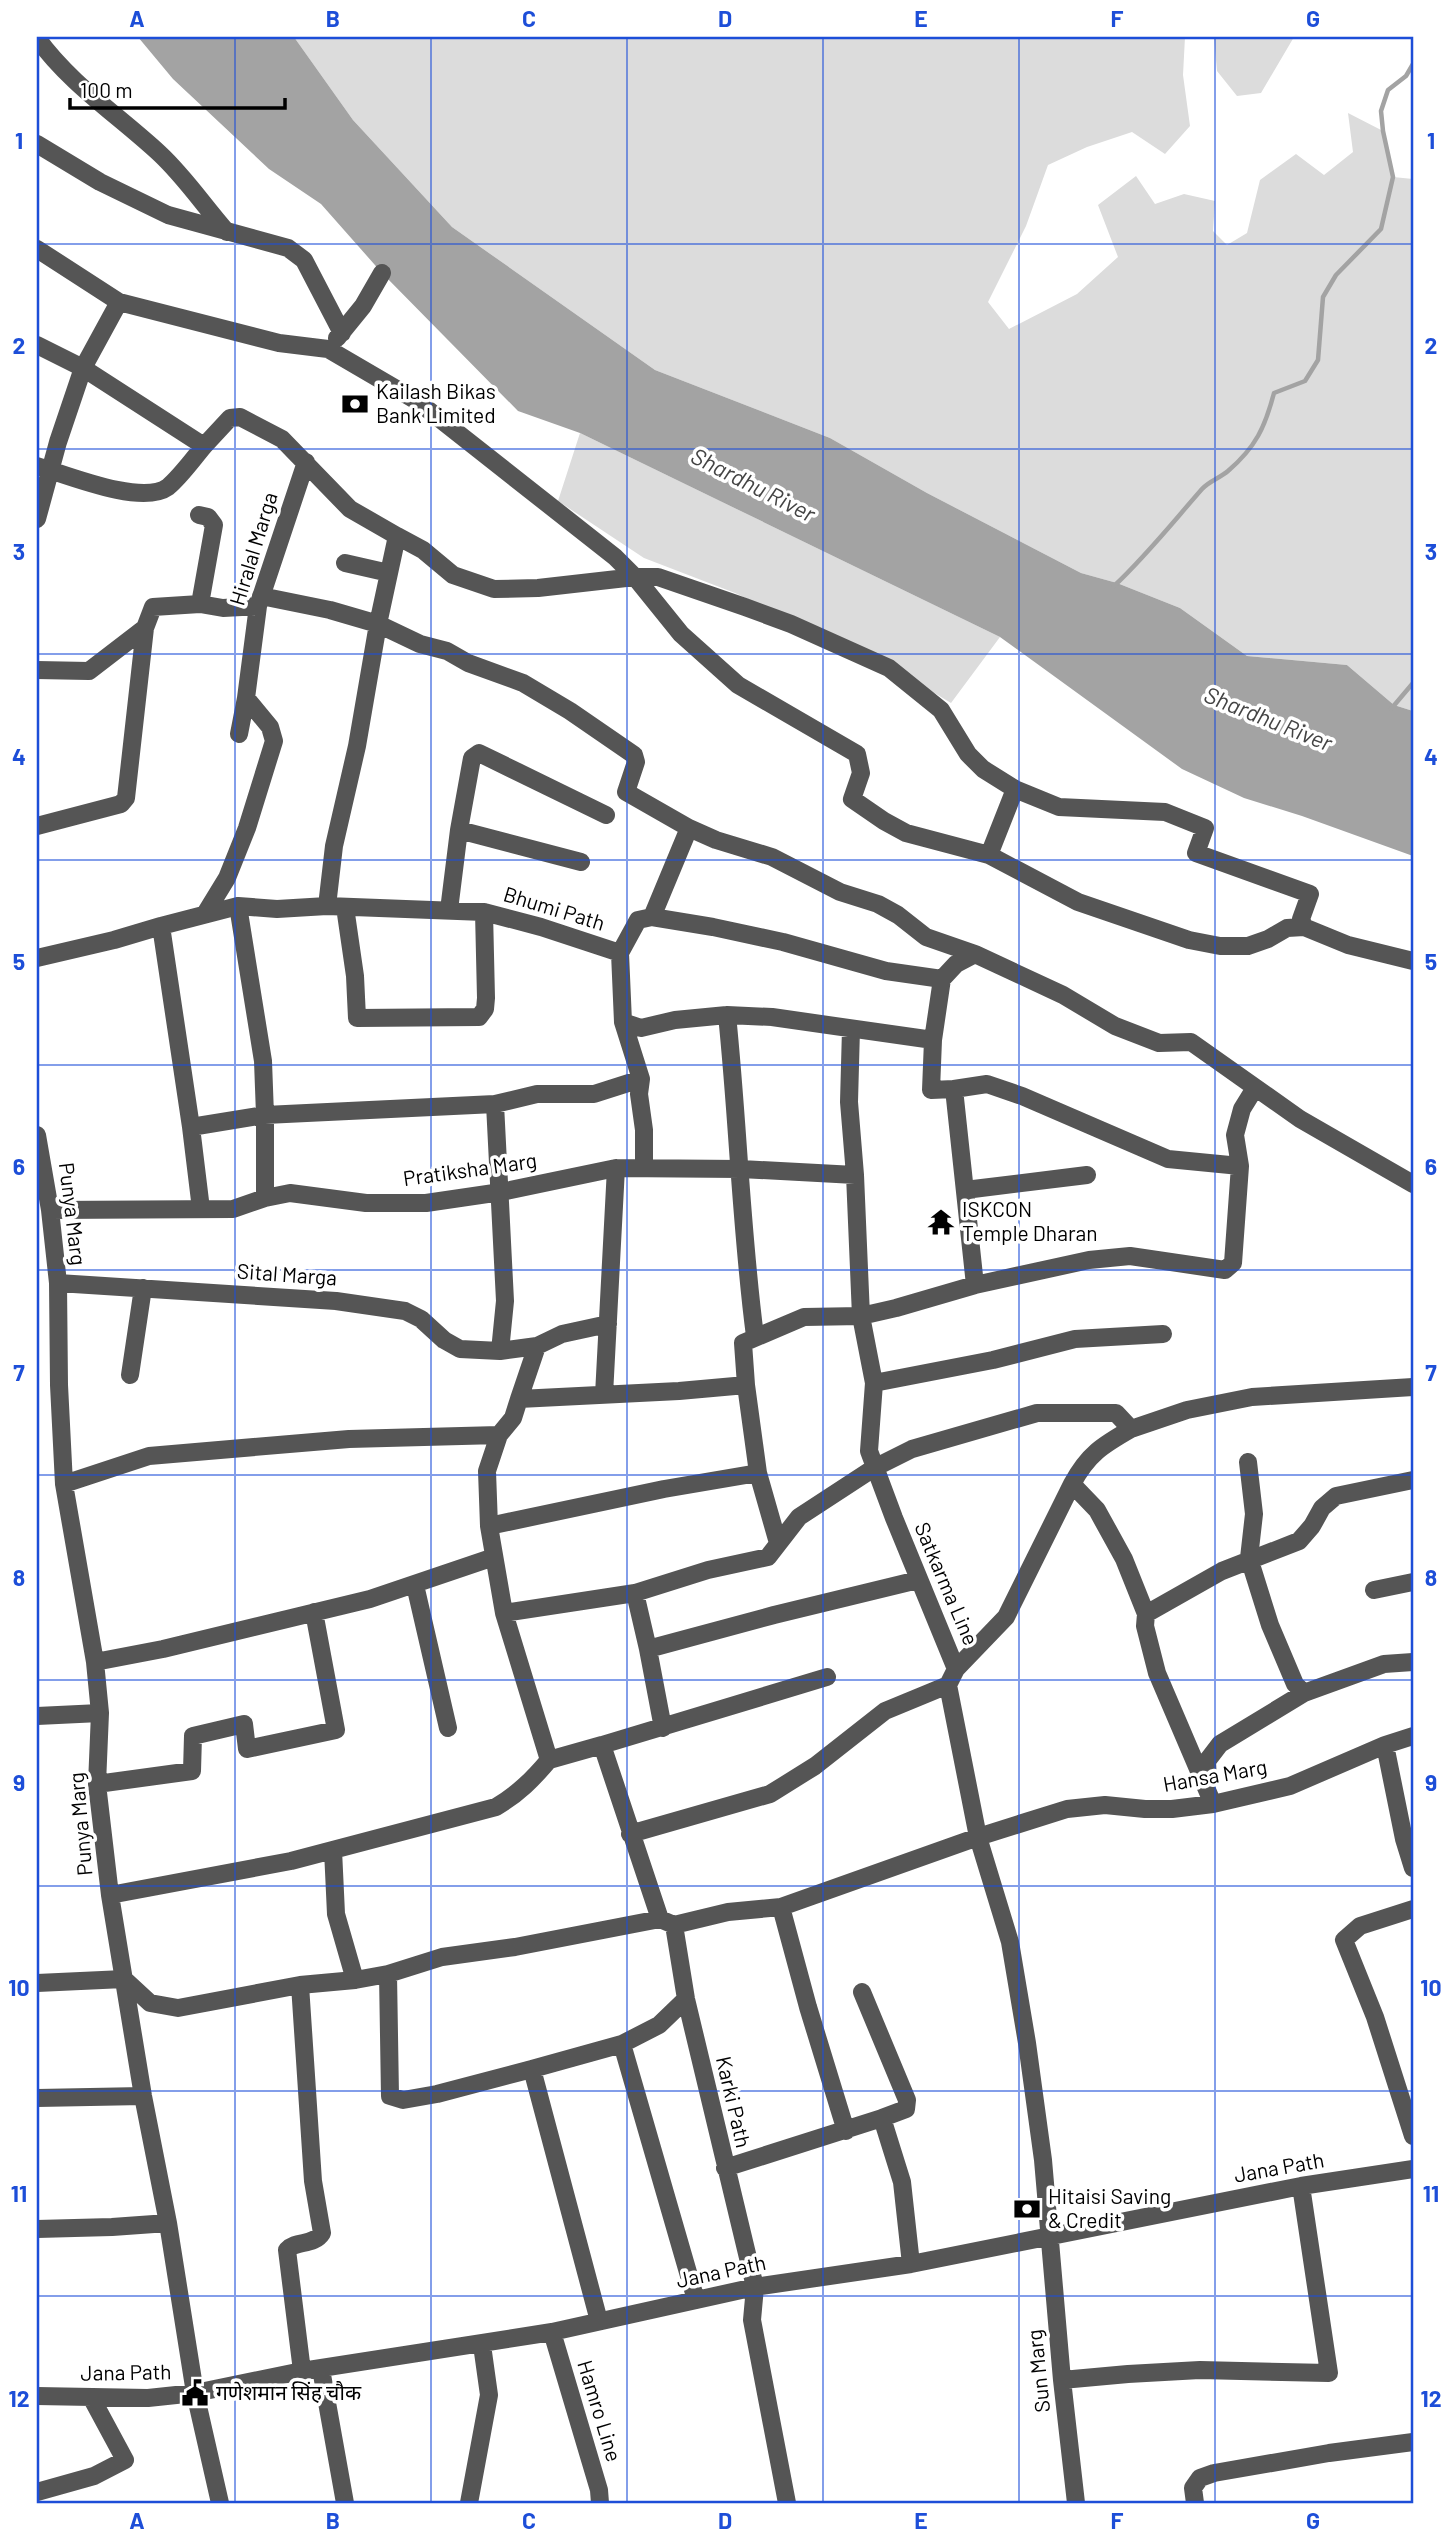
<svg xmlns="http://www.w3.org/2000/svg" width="1450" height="2540" font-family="Barlow,'Noto Sans Devanagari',sans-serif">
	<rect width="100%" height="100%" fill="#fff"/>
	<!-- green -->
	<path fill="#dcdcdc" d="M294,37H1185L1183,75L1190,126L1165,154L1132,132L1087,147L1048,165L1026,226L988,302L1009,329L1077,294L1118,257L1098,205L1136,176L1155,204L1184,194L1215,201L1213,231L1227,245L1247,233L1260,180L1296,154L1324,175L1353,152L1348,113L1383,131L1393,177L1413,179V711L1394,705L1347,665L1247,656L1180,608L1117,583L1081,573L927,493L830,438L655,370L452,227L353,120Z
		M1214,37H1294L1261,93L1237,96L1217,71Z
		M580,433L1000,637L951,703L878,659L735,593L644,558L558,501Z"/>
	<!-- water -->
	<path fill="#a3a3a3" d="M138,37H294L353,120L452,227L655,370L830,438L927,493L1081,573L1117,583L1180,608L1247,656L1347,665L1394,705L1413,711V856L1302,816L1244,798L1182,769L1000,637L580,433L518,411L382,273L321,204L269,169L173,79Z"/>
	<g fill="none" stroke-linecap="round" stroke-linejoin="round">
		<!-- stream -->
		<path stroke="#a3a3a3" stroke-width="4.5" d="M1114,586C1146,556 1173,522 1202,489C1209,481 1220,478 1228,471C1256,447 1265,427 1274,393L1305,381L1318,360L1323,297L1336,275L1381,229L1393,177L1383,131L1381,111L1388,90L1406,76L1413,64
			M1391,709L1413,683"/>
		<!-- minor -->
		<path stroke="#555" stroke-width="18" d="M37,38C70,84 118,115 159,153C185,177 204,206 227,232
			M37,144L100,182L168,215L288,248L304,260L342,333
			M37,249L119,302L279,343L328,349L417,401L615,557L635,577H658L745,607L791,624L889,668L941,710L968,754L983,769L1015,789L1059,807L1165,812L1205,828L1196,853L1310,894L1301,919L1304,927
			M337,338L363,306L382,273
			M37,345L83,368L204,446L230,418L240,417L282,439L350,509L397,536
			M37,466C67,475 142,506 168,487C181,476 193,459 204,446
			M199,515L208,517L214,525L200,604
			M37,519L58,442L83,368L119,302
			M345,563L389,573
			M261,596L330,610L378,624L420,644L447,651L468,663L523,683L570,711L634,755L636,762L626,792L689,828L652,917L638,920L620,953
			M37,670L89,671L145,628L153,607L200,604L223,608L258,606
			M239,734L246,698L258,606L306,462
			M37,826L121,804L126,798L145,628
			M689,828L716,840L772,857L840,892L878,904L898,915L926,937L975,954L1063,995L1115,1026L1159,1043L1191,1042L1300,1119L1413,1184
			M459,830L581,862
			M989,855L1015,789
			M327,906L334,846L357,746L378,624L397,536L423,550L453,575L494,589L538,588L635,577L681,634L738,685L857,754L861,773L852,799L884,821L906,833L989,855L1078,902L1189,940L1220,946H1248L1268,939L1287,928L1304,927L1348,945L1413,961
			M345,907L355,976L357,1018L479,1017L485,1009L486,998L484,912
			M449,910L459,830L472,758L479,753L606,815
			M205,914L227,878L247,828L274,741L270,727L246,698
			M652,917L713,927L783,942L886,971L942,979L956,964L975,954
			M161,926L191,1127L265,1115L263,1061L238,906
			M37,958L114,940L161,926L238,906L277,909L327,906L484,912L541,927L620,953L623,1022L641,1028L675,1020L727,1015L772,1017L933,1040L942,979
			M727,1015C738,1121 741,1230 755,1336
			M623,1022L641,1079L639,1094L644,1130V1167
			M851,1029L849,1102L855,1175L861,1316L874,1383L869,1451L894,1518L956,1669L948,1685L978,1837L1010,1942L1027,2043L1043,2160L1062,2380L1076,2503
			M933,1040L931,1090L954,1089
			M495,1104L505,1301L500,1351
			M191,1127L201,1209
			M37,1135L50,1210L58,1283L59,1385L64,1484L95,1662L100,1713L97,1784L110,1895L143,2096L168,2223L195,2393L220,2503
			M965,1190L1087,1175
			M265,1198V1115L495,1104L537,1094H594L641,1079
			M50,1210L233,1209L265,1198L290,1193L366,1203H426L501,1192L616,1168L741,1169L855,1175
			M58,1283L336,1301L405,1311L421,1319L444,1340L460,1349L500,1351L537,1346L562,1334L608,1324
			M975,1285L954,1089L987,1084L1022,1096L1168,1159L1240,1166
			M130,1375L143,1288
			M874,1383L993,1360L1075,1339L1163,1334
			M746,1385L743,1343L804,1317L861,1316L896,1308L975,1285L1089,1260L1130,1256L1225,1270L1233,1263L1240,1166L1235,1135L1242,1109L1255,1088
			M604,1395L616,1168
			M519,1399L537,1346
			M1131,1429C1103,1445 1088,1454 1072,1484L1097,1510L1124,1559L1146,1614L1145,1626L1157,1673L1213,1804
			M1248,1462L1254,1514L1249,1558L1270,1625L1295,1684L1304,1693
			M64,1484L149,1456L349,1439L499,1435
			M489,1526L664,1489L758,1473L778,1543
			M415,1585L448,1728
			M1374,1590L1413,1582
			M635,1593L648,1649L774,1615L918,1580
			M504,1613L635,1593L708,1570L768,1557L799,1517L874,1468L912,1449L1037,1413H1116L1131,1429L1187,1410L1252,1397L1413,1387
			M1146,1614L1222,1571L1299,1541L1312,1526L1322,1508L1336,1496L1413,1480
			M648,1649L663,1728
			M95,1662L163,1649L370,1599L494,1557
			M956,1669L1006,1617L1072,1484
			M37,1716L100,1713
			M602,1745L827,1677
			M1385,1745L1404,1839L1413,1868
			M1208,1782L1207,1761L1220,1744L1304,1693L1384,1664L1413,1662
			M97,1784L192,1771L193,1736L244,1724L247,1749L336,1730L314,1612
			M630,1834L770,1794L815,1766L885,1711L948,1685
			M333,1850L336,1914L355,1980
			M110,1895L291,1861L496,1807C518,1794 533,1779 549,1760
			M781,1907L808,2007L846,2131
			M1413,1909L1360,1926L1344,1940L1375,2017L1413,2136
			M660,1919L602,1745L549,1760L504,1613L489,1526L487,1471L499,1435L513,1418L519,1399L679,1391L746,1385L758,1473
			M674,1925L686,1999L755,2287L752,2320L787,2503
			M388,1974L390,2096L403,2100L437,2094L532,2069
			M37,1983L124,1979L150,2003L178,2008L300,1985L355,1980L388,1974L442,1957L515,1947L660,1919L674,1925L728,1912L781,1907L978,1837L1067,1809L1105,1805L1145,1809H1172L1213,1804L1290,1786L1385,1745L1413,1736
			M300,1985L313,2181L322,2233C314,2246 296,2240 287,2250L302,2371
			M862,1992L907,2100L906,2109L882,2118
			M622,2044L659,2025L686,1999
			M37,2098L143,2096
			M725,2168L882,2118L902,2182L911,2264
			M37,2229L112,2227L168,2223
			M599,2321L532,2069L622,2044L696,2300
			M552,2332L599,2490L600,2503
			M321,2369L345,2503
			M1062,2380L1128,2374L1200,2370L1329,2373L1301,2186
			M37,2396L148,2398L195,2393L302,2371L552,2332L755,2287L911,2264L1301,2186L1413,2169
			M37,2492L94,2476L125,2460L91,2397
			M469,2503L489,2395L482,2345
			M1195,2503L1193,2488L1200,2478L1214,2473L1329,2453L1413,2442"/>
	</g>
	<!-- grid -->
	<path fill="none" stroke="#1d4ed8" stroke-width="2" stroke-opacity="0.55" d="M235,37V2503M431,37V2503M627,37V2503M823,37V2503M1019,37V2503M1215,37V2503M37,244H1413M37,449H1413M37,654H1413M37,860H1413M37,1065H1413M37,1270H1413M37,1475H1413M37,1680H1413M37,1886H1413M37,2091H1413M37,2296H1413"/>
	<!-- icons -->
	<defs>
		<g id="bank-bare" transform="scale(2.1)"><path d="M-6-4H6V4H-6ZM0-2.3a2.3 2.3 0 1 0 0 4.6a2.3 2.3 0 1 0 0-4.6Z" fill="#000" stroke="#fff" stroke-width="2.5" paint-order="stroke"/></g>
		<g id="temple-bare" transform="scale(2.1)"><path d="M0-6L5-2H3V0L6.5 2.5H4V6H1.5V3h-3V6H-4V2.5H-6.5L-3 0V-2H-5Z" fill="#000" stroke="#fff" stroke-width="2.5" paint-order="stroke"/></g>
		<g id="civic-bare" transform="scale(2.1)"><path d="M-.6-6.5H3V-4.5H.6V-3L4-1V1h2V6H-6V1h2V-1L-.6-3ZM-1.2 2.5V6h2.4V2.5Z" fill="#000" stroke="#fff" stroke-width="2.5" paint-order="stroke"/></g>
	</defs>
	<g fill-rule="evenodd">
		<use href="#bank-bare" x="355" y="404"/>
		<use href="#temple-bare" x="941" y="1222"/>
		<use href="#bank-bare" x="1027" y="2209"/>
		<use href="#civic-bare" x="195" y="2393"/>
	</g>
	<g text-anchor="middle" stroke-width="7" stroke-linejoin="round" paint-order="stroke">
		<!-- poi labels -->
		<g font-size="21" fill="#000" stroke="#fff" text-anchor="start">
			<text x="376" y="399">Kailash Bikas<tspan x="376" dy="24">Bank Limited</tspan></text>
			<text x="962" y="1217">ISKCON<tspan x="962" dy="24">Temple Dharan</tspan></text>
			<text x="1048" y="2204">Hitaisi Saving<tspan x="1048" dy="24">&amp; Credit</tspan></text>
			<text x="216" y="2400">गणेशमान सिंह चौक</text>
		</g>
		<!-- street labels -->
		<g font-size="21" fill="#000" stroke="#fff">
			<text transform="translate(254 549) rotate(-73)" y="7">Hiralal Marga</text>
			<text transform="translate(554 909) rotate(17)" y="7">Bhumi Path</text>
			<text transform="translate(470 1170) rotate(-8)" y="7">Pratiksha Marg</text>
			<text transform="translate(72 1214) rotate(83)" y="7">Punya Marg</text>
			<text transform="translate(287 1275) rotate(4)" y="7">Sital Marga</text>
			<text transform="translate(946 1584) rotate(67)" y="7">Satkarma Line</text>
			<text transform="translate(1215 1776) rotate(-10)" y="7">Hansa Marg</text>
			<text transform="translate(81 1824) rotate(-95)" y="7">Punya Marg</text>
			<text transform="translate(733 2102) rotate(77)" y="7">Karki Path</text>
			<text transform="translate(1279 2168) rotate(-10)" y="7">Jana Path</text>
			<text transform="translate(721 2272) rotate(-12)" y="7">Jana Path</text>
			<text transform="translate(1039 2371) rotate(-96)" y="7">Sun Marg</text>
			<text transform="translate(126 2373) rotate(-1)" y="7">Jana Path</text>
			<text transform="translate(599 2411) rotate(73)" y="7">Hamro Line</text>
		</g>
		<!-- water labels -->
		<g font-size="23" font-style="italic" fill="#444" stroke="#fff">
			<text transform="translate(753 485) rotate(27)" y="8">Shardhu River</text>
			<text transform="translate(1268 719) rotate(22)" y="8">Shardhu River</text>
		</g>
	</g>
	<!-- border -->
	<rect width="1450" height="2540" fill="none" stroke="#ffffff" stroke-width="77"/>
	<!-- scale -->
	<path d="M70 98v10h215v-10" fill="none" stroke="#000000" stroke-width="3.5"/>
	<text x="80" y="98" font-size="21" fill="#000000" stroke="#ffffff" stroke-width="5" paint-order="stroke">100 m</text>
	<rect x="38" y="38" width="1374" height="2464" fill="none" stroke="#1d4ed8" stroke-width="2.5"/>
	<g font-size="23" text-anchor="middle" font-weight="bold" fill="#1d4ed8">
		<text x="137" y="27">A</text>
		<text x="333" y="27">B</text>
		<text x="529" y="27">C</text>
		<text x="725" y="27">D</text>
		<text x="921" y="27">E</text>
		<text x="1117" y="27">F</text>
		<text x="1313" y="27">G</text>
		<text x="19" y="149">1</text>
		<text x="1431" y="149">1</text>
		<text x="19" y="354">2</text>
		<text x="1431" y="354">2</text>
		<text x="19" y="560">3</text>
		<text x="1431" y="560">3</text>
		<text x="19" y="765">4</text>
		<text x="1431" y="765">4</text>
		<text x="19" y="970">5</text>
		<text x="1431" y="970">5</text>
		<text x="19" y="1175">6</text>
		<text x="1431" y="1175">6</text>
		<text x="19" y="1381">7</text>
		<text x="1431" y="1381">7</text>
		<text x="19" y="1586">8</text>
		<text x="1431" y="1586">8</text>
		<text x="19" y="1791">9</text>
		<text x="1431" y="1791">9</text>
		<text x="19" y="1996">10</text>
		<text x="1431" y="1996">10</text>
		<text x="19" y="2202">11</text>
		<text x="1431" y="2202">11</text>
		<text x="19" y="2407">12</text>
		<text x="1431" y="2407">12</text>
		<text x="137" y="2529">A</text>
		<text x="333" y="2529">B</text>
		<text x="529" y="2529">C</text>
		<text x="725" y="2529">D</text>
		<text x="921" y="2529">E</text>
		<text x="1117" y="2529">F</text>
		<text x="1313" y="2529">G</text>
	</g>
</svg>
